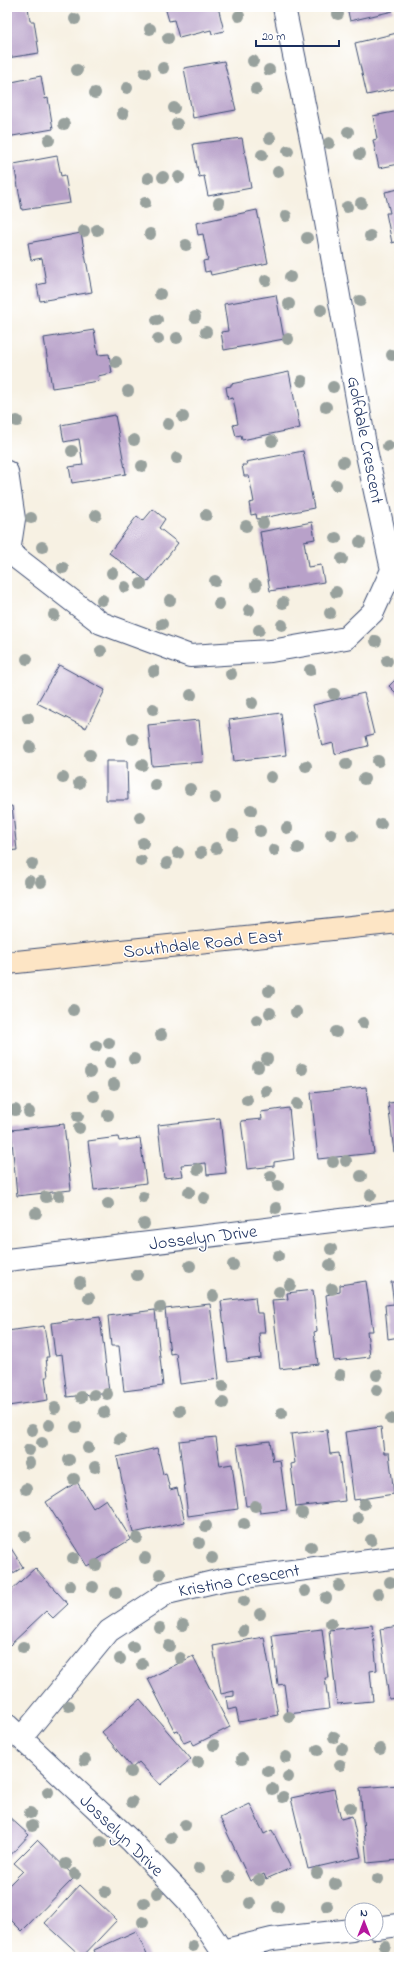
<svg xmlns="http://www.w3.org/2000/svg" width="406" height="1964" font-family="'Indie Flower',sans-serif">
	<rect width="100%" height="100%" fill="#fff"/>
	<filter id="ink" filterUnits="userSpaceOnUse"><feTurbulence type="fractalNoise" baseFrequency=".025" numOctaves="2"/><feDisplacementMap in="SourceGraphic" scale="8" xChannelSelector="R" yChannelSelector="G"/><feConvolveMatrix kernelMatrix="1 2 1 2 8 2 1 2 1" color-interpolation-filters="sRGB"/></filter>
	<filter id="wash" filterUnits="userSpaceOnUse"><feTurbulence type="fractalNoise" baseFrequency=".012" numOctaves="4" result="noise"/><feDisplacementMap in="SourceGraphic" scale="16" xChannelSelector="R" yChannelSelector="G"/><feGaussianBlur stdDeviation="0.9" result="paint"/><feColorMatrix in="noise" values="0 0 0 0 0 0 0 0 0 0 0 0 0 0 0 0 0 1.4 0 .05"/><feComposite in="paint" operator="in"/></filter>
	<g filter="url(#wash)">
		<rect width="100%" height="100%" fill="#f7f1e3"/>
		<g id="blocks">
			<!-- building -->
			<path fill="#b8a1c9" d="M7,7H28L30,21H34L39,53L7,58Z
				M165,7H218L224,31L212,34L211,30L179,38L174,20L169,21Z
				M347,7H392L393,11L350,21Z
				M397,33L399,43V88L367,95L355,43Z
				M224,61L236,110L193,118L184,68Z
				M41,76L45,99L48,98L53,129L7,137V83Z
				M399,111V164L379,168L373,140L377,139L373,116Z
				M242,138L251,188L208,196L204,176L199,177L193,144Z
				M57,156L61,176L65,175L70,203L22,210L14,164Z
				M399,189V241L392,243L386,213H390L385,192Z
				M257,210L268,263L211,275L210,271L205,272L203,261L208,260L203,234L198,235L196,223Z
				M81,233L92,292L40,301L37,285L46,283L42,258L31,260L28,243Z
				M276,295L284,339L224,350L221,332L228,331L224,304Z
				M94,330L98,355L109,354L112,373L98,376L99,381L52,388L44,338Z
				M289,372L300,428L242,440L241,435L236,436L233,425L238,424L233,398L228,399L226,387L231,386V384Z
				M115,415L126,474L72,483L69,467L83,465L79,439L64,442L61,425Z
				M303,451L314,508L257,519L256,514L251,515L249,503L254,502L249,476H244L242,465H247L246,462Z
				M153,509L165,519L159,528L178,543L148,582L109,553L137,516L143,521Z
				M312,522L315,539L304,541L308,567L321,565L324,582L270,591L260,532Z
				M59,665L105,690L86,728L37,703Z
				M399,676V696L389,686Z
				M364,693L374,734L366,736L368,746L335,754L333,743L322,746L313,705Z
				M281,713L286,755L234,761L229,720Z
				M199,720L203,762L152,766L148,725Z
				M106,761H127L128,800H106Z
				M12,806L17,850L7,851V807Z
				M366,1087L374,1153L318,1159L311,1093Z
				M399,1102V1151L394,1152L388,1103Z
				M289,1108L294,1159L274,1162V1166L247,1169L241,1121L262,1119L261,1112Z
				M220,1118L226,1173L207,1175L206,1163L181,1165L183,1176L164,1178L158,1125Z
				M64,1124L71,1190L17,1196L11,1130Z
				M118,1137L119,1141L140,1138L146,1183L94,1190L88,1141Z
				M366,1281L373,1331H367L370,1357L334,1361L326,1295L340,1292V1285Z
				M391,1282H399V1337L388,1339L385,1305L394,1304Z
				M313,1290L317,1331L314,1332L318,1364L280,1369L272,1300L288,1299L287,1293Z
				M255,1297L257,1313H263L265,1333H259L261,1358L228,1362L221,1301Z
				M210,1304L219,1379L180,1384L176,1353L170,1354L165,1309Z
				M155,1310L163,1386L124,1391L119,1346H111L108,1316Z
				M100,1317L109,1392L67,1397L62,1354L55,1355L51,1323Z
				M44,1326L49,1357H46L48,1377H45L48,1400L8,1406L7,1331Z
				M381,1427L384,1453H389L394,1494L354,1500L345,1432Z
				M327,1430L330,1454L339,1453L345,1501L296,1507L291,1464L295,1463L291,1434Z
				M216,1437L220,1466L232,1464L238,1509L188,1516L179,1441Z
				M270,1441L273,1461L280,1460L287,1510L260,1513L259,1505L246,1506L237,1445Z
				M157,1448L163,1474L166,1473L170,1490L177,1488L185,1522L133,1533L117,1457Z
				M77,1482L93,1508L106,1499L131,1539L87,1566L46,1502Z
				M7,1542L23,1567L7,1577Z
				M35,1568L68,1604L53,1618L46,1611L10,1645L7,1642V1594Z
				M372,1625L377,1670L370,1671L373,1701L337,1704L329,1630Z
				M399,1626V1698L389,1699L380,1629Z
				M322,1629L328,1678H325L329,1709L288,1714L284,1684L278,1685L272,1635Z
				M264,1637L278,1715L239,1722L236,1708L228,1710L226,1697L234,1696V1691L221,1694L213,1646Z
				M193,1656L230,1727L194,1745L191,1740L184,1743L178,1731L175,1732L148,1679Z
				M140,1699L191,1759L160,1785L139,1762L132,1768L102,1732Z
				M399,1785V1860L367,1863L360,1788Z
				M334,1789L341,1819L352,1816L361,1857L308,1869L291,1798Z
				M250,1804L264,1834L272,1830L291,1868L266,1879L264,1874L250,1881L220,1818Z
				M7,1815L29,1835L7,1859Z
				M37,1840L75,1877L22,1931L7,1916V1887L23,1871L14,1863Z
				M80,1885L117,1920L82,1957L45,1923Z
				M136,1931L148,1957H97L94,1950Z"/>
		</g>
	</g>
	<g filter="url(#ink)">
		<use href="#blocks" fill-opacity="0" stroke="#3c4c72" stroke-width="1"/>
		<g fill="none" stroke-linecap="round" stroke-linejoin="round">
			<!-- street casing -->
			<g stroke="#3c4c72" stroke-width="24">
				<path id="street" d="M7,472L14,519L9,552L7,553
					M9,552L101,623L190,656L271,651L346,638L373,612L392,570L366,450L313,148L284,7
					M7,1260L399,1213
					M7,1725L131,1841L189,1902L222,1951L223,1957
					M21,1738L109,1631L167,1593L222,1580L399,1557
					M376,1928L399,1925
					M222,1951L272,1939L352,1930"/>
			</g>
			<!-- secondary casing -->
			<g stroke="#3c4c72" stroke-width="24">
				<path id="secondary" d="M7,963L399,922"/>
			</g>
			<!-- street -->
			<use href="#street" stroke="#fff" stroke-width="22"/>
			<!-- secondary -->
			<use href="#secondary" stroke="#fde5c5" stroke-width="22"/>
		</g>
		<!-- trees -->
		<g fill="#98a19d">
			<circle cx="338" cy="14" r="6"/>
			<circle cx="239" cy="16" r="6"/>
			<circle cx="75" cy="19" r="6"/>
			<circle cx="150" cy="29" r="6"/>
			<circle cx="168" cy="38" r="6"/>
			<circle cx="253" cy="61" r="6"/>
			<circle cx="163" cy="68" r="6"/>
			<circle cx="77" cy="70" r="6"/>
			<circle cx="269" cy="70" r="6"/>
			<circle cx="145" cy="73" r="6"/>
			<circle cx="127" cy="88" r="6"/>
			<circle cx="256" cy="89" r="6"/>
			<circle cx="95" cy="93" r="6"/>
			<circle cx="174" cy="108" r="6"/>
			<circle cx="123" cy="114" r="6"/>
			<circle cx="64" cy="124" r="6"/>
			<circle cx="177" cy="124" r="6"/>
			<circle cx="348" cy="132" r="6"/>
			<circle cx="270" cy="138" r="6"/>
			<circle cx="49" cy="140" r="6"/>
			<circle cx="329" cy="143" r="6"/>
			<circle cx="288" cy="151" r="6"/>
			<circle cx="360" cy="154" r="6"/>
			<circle cx="262" cy="155" r="6"/>
			<circle cx="278" cy="172" r="6"/>
			<circle cx="163" cy="177" r="6"/>
			<circle cx="179" cy="177" r="6"/>
			<circle cx="148" cy="178" r="6"/>
			<circle cx="145" cy="203" r="6"/>
			<circle cx="219" cy="203" r="6"/>
			<circle cx="361" cy="203" r="6"/>
			<circle cx="347" cy="207" r="6"/>
			<circle cx="286" cy="216" r="6"/>
			<circle cx="97" cy="230" r="6"/>
			<circle cx="84" cy="231" r="6"/>
			<circle cx="150" cy="234" r="6"/>
			<circle cx="370" cy="236" r="6"/>
			<circle cx="307" cy="238" r="6"/>
			<circle cx="186" cy="245" r="6"/>
			<circle cx="290" cy="277" r="6"/>
			<circle cx="266" cy="280" r="6"/>
			<circle cx="160" cy="294" r="6"/>
			<circle cx="360" cy="301" r="6"/>
			<circle cx="289" cy="304" r="6"/>
			<circle cx="321" cy="310" r="6"/>
			<circle cx="195" cy="317" r="6"/>
			<circle cx="157" cy="320" r="6"/>
			<circle cx="206" cy="332" r="6"/>
			<circle cx="177" cy="338" r="6"/>
			<circle cx="158" cy="339" r="6"/>
			<circle cx="288" cy="339" r="6"/>
			<circle cx="392" cy="355" r="6"/>
			<circle cx="116" cy="362" r="6"/>
			<circle cx="302" cy="381" r="6"/>
			<circle cx="333" cy="387" r="6"/>
			<circle cx="128" cy="391" r="6"/>
			<circle cx="326" cy="407" r="6"/>
			<circle cx="183" cy="417" r="6"/>
			<circle cx="17" cy="421" r="6"/>
			<circle cx="168" cy="424" r="6"/>
			<circle cx="134" cy="440" r="6"/>
			<circle cx="272" cy="441" r="6"/>
			<circle cx="388" cy="446" r="6"/>
			<circle cx="72" cy="451" r="6"/>
			<circle cx="177" cy="458" r="6"/>
			<circle cx="343" cy="462" r="6"/>
			<circle cx="142" cy="466" r="6"/>
			<circle cx="336" cy="485" r="6"/>
			<circle cx="96" cy="515" r="6"/>
			<circle cx="206" cy="515" r="6"/>
			<circle cx="31" cy="518" r="6"/>
			<circle cx="263" cy="523" r="6"/>
			<circle cx="246" cy="526" r="6"/>
			<circle cx="336" cy="538" r="6"/>
			<circle cx="360" cy="542" r="6"/>
			<circle cx="42" cy="547" r="6"/>
			<circle cx="342" cy="559" r="6"/>
			<circle cx="63" cy="568" r="6"/>
			<circle cx="112" cy="573" r="6"/>
			<circle cx="215" cy="581" r="6"/>
			<circle cx="141" cy="584" r="6"/>
			<circle cx="256" cy="585" r="6"/>
			<circle cx="125" cy="587" r="6"/>
			<circle cx="336" cy="592" r="6"/>
			<circle cx="102" cy="600" r="6"/>
			<circle cx="170" cy="600" r="6"/>
			<circle cx="283" cy="603" r="6"/>
			<circle cx="219" cy="604" r="6"/>
			<circle cx="249" cy="610" r="6"/>
			<circle cx="330" cy="613" r="6"/>
			<circle cx="54" cy="615" r="6"/>
			<circle cx="162" cy="624" r="6"/>
			<circle cx="282" cy="625" r="6"/>
			<circle cx="259" cy="630" r="6"/>
			<circle cx="376" cy="641" r="6"/>
			<circle cx="101" cy="651" r="6"/>
			<circle cx="27" cy="659" r="6"/>
			<circle cx="387" cy="661" r="6"/>
			<circle cx="310" cy="670" r="6"/>
			<circle cx="154" cy="671" r="6"/>
			<circle cx="231" cy="674" r="6"/>
			<circle cx="334" cy="694" r="6"/>
			<circle cx="191" cy="695" r="6"/>
			<circle cx="252" cy="703" r="6"/>
			<circle cx="153" cy="709" r="6"/>
			<circle cx="28" cy="718" r="6"/>
			<circle cx="133" cy="739" r="6"/>
			<circle cx="30" cy="747" r="6"/>
			<circle cx="90" cy="755" r="6"/>
			<circle cx="378" cy="761" r="6"/>
			<circle cx="346" cy="764" r="6"/>
			<circle cx="142" cy="765" r="6"/>
			<circle cx="306" cy="766" r="6"/>
			<circle cx="271" cy="777" r="6"/>
			<circle cx="63" cy="778" r="6"/>
			<circle cx="364" cy="779" r="6"/>
			<circle cx="79" cy="783" r="6"/>
			<circle cx="155" cy="785" r="6"/>
			<circle cx="190" cy="789" r="6"/>
			<circle cx="215" cy="798" r="6"/>
			<circle cx="251" cy="810" r="6"/>
			<circle cx="140" cy="817" r="6"/>
			<circle cx="381" cy="824" r="6"/>
			<circle cx="287" cy="828" r="6"/>
			<circle cx="260" cy="831" r="6"/>
			<circle cx="331" cy="834" r="6"/>
			<circle cx="233" cy="835" r="6"/>
			<circle cx="352" cy="836" r="6"/>
			<circle cx="143" cy="843" r="6"/>
			<circle cx="216" cy="848" r="6"/>
			<circle cx="298" cy="848" r="6"/>
			<circle cx="274" cy="850" r="6"/>
			<circle cx="178" cy="853" r="6"/>
			<circle cx="201" cy="853" r="6"/>
			<circle cx="141" cy="861" r="6"/>
			<circle cx="167" cy="863" r="6"/>
			<circle cx="32" cy="864" r="6"/>
			<circle cx="29" cy="881" r="6"/>
			<circle cx="41" cy="882" r="6"/>
			<circle cx="269" cy="991" r="6"/>
			<circle cx="73" cy="1010" r="6"/>
			<circle cx="296" cy="1012" r="6"/>
			<circle cx="270" cy="1013" r="6"/>
			<circle cx="257" cy="1020" r="6"/>
			<circle cx="363" cy="1023" r="6"/>
			<circle cx="336" cy="1032" r="6"/>
			<circle cx="161" cy="1035" r="6"/>
			<circle cx="109" cy="1043" r="6"/>
			<circle cx="96" cy="1046" r="6"/>
			<circle cx="134" cy="1059" r="6"/>
			<circle cx="267" cy="1059" r="6"/>
			<circle cx="110" cy="1063" r="6"/>
			<circle cx="258" cy="1067" r="6"/>
			<circle cx="302" cy="1069" r="6"/>
			<circle cx="90" cy="1072" r="6"/>
			<circle cx="114" cy="1084" r="6"/>
			<circle cx="266" cy="1091" r="6"/>
			<circle cx="94" cy="1096" r="6"/>
			<circle cx="247" cy="1100" r="6"/>
			<circle cx="297" cy="1104" r="6"/>
			<circle cx="15" cy="1110" r="6"/>
			<circle cx="29" cy="1112" r="6"/>
			<circle cx="108" cy="1115" r="6"/>
			<circle cx="78" cy="1116" r="6"/>
			<circle cx="79" cy="1128" r="6"/>
			<circle cx="346" cy="1161" r="6"/>
			<circle cx="333" cy="1162" r="6"/>
			<circle cx="198" cy="1169" r="6"/>
			<circle cx="271" cy="1176" r="6"/>
			<circle cx="361" cy="1176" r="6"/>
			<circle cx="278" cy="1186" r="6"/>
			<circle cx="189" cy="1192" r="6"/>
			<circle cx="371" cy="1195" r="6"/>
			<circle cx="59" cy="1196" r="6"/>
			<circle cx="46" cy="1197" r="6"/>
			<circle cx="143" cy="1197" r="6"/>
			<circle cx="204" cy="1198" r="6"/>
			<circle cx="108" cy="1204" r="6"/>
			<circle cx="276" cy="1208" r="6"/>
			<circle cx="36" cy="1213" r="6"/>
			<circle cx="144" cy="1224" r="6"/>
			<circle cx="331" cy="1249" r="6"/>
			<circle cx="278" cy="1256" r="6"/>
			<circle cx="233" cy="1265" r="6"/>
			<circle cx="330" cy="1265" r="6"/>
			<circle cx="190" cy="1266" r="6"/>
			<circle cx="137" cy="1275" r="6"/>
			<circle cx="80" cy="1282" r="6"/>
			<circle cx="290" cy="1285" r="6"/>
			<circle cx="332" cy="1289" r="6"/>
			<circle cx="279" cy="1292" r="6"/>
			<circle cx="213" cy="1296" r="6"/>
			<circle cx="89" cy="1298" r="6"/>
			<circle cx="160" cy="1307" r="6"/>
			<circle cx="340" cy="1375" r="6"/>
			<circle cx="377" cy="1375" r="6"/>
			<circle cx="223" cy="1386" r="6"/>
			<circle cx="377" cy="1390" r="6"/>
			<circle cx="107" cy="1394" r="6"/>
			<circle cx="94" cy="1395" r="6"/>
			<circle cx="81" cy="1397" r="6"/>
			<circle cx="223" cy="1403" r="6"/>
			<circle cx="55" cy="1408" r="6"/>
			<circle cx="180" cy="1411" r="6"/>
			<circle cx="104" cy="1412" r="6"/>
			<circle cx="282" cy="1413" r="6"/>
			<circle cx="391" cy="1419" r="6"/>
			<circle cx="49" cy="1425" r="6"/>
			<circle cx="76" cy="1427" r="6"/>
			<circle cx="32" cy="1430" r="6"/>
			<circle cx="120" cy="1439" r="6"/>
			<circle cx="42" cy="1443" r="6"/>
			<circle cx="88" cy="1448" r="6"/>
			<circle cx="29" cy="1450" r="6"/>
			<circle cx="69" cy="1460" r="6"/>
			<circle cx="29" cy="1463" r="6"/>
			<circle cx="95" cy="1467" r="6"/>
			<circle cx="74" cy="1479" r="6"/>
			<circle cx="26" cy="1489" r="6"/>
			<circle cx="364" cy="1504" r="6"/>
			<circle cx="255" cy="1506" r="6"/>
			<circle cx="302" cy="1513" r="6"/>
			<circle cx="358" cy="1518" r="6"/>
			<circle cx="244" cy="1524" r="6"/>
			<circle cx="206" cy="1526" r="6"/>
			<circle cx="25" cy="1536" r="6"/>
			<circle cx="137" cy="1538" r="6"/>
			<circle cx="371" cy="1540" r="6"/>
			<circle cx="199" cy="1543" r="6"/>
			<circle cx="311" cy="1547" r="6"/>
			<circle cx="73" cy="1558" r="6"/>
			<circle cx="145" cy="1558" r="6"/>
			<circle cx="212" cy="1558" r="6"/>
			<circle cx="96" cy="1565" r="6"/>
			<circle cx="160" cy="1574" r="6"/>
			<circle cx="390" cy="1582" r="6"/>
			<circle cx="70" cy="1586" r="6"/>
			<circle cx="339" cy="1586" r="6"/>
			<circle cx="93" cy="1587" r="6"/>
			<circle cx="305" cy="1591" r="6"/>
			<circle cx="116" cy="1593" r="6"/>
			<circle cx="378" cy="1594" r="6"/>
			<circle cx="326" cy="1598" r="6"/>
			<circle cx="244" cy="1601" r="6"/>
			<circle cx="260" cy="1614" r="6"/>
			<circle cx="331" cy="1623" r="6"/>
			<circle cx="183" cy="1625" r="6"/>
			<circle cx="160" cy="1628" r="6"/>
			<circle cx="243" cy="1631" r="6"/>
			<circle cx="169" cy="1646" r="6"/>
			<circle cx="23" cy="1647" r="6"/>
			<circle cx="133" cy="1647" r="6"/>
			<circle cx="180" cy="1658" r="6"/>
			<circle cx="120" cy="1659" r="6"/>
			<circle cx="142" cy="1664" r="6"/>
			<circle cx="69" cy="1706" r="6"/>
			<circle cx="289" cy="1717" r="6"/>
			<circle cx="334" cy="1737" r="6"/>
			<circle cx="214" cy="1745" r="6"/>
			<circle cx="342" cy="1749" r="6"/>
			<circle cx="380" cy="1749" r="6"/>
			<circle cx="318" cy="1750" r="6"/>
			<circle cx="286" cy="1757" r="6"/>
			<circle cx="242" cy="1759" r="6"/>
			<circle cx="85" cy="1760" r="6"/>
			<circle cx="198" cy="1762" r="6"/>
			<circle cx="340" cy="1765" r="6"/>
			<circle cx="268" cy="1771" r="6"/>
			<circle cx="131" cy="1772" r="6"/>
			<circle cx="288" cy="1777" r="6"/>
			<circle cx="272" cy="1789" r="6"/>
			<circle cx="48" cy="1792" r="6"/>
			<circle cx="283" cy="1797" r="6"/>
			<circle cx="132" cy="1802" r="6"/>
			<circle cx="350" cy="1808" r="6"/>
			<circle cx="30" cy="1813" r="6"/>
			<circle cx="185" cy="1825" r="6"/>
			<circle cx="32" cy="1826" r="6"/>
			<circle cx="171" cy="1838" r="6"/>
			<circle cx="101" cy="1842" r="6"/>
			<circle cx="66" cy="1864" r="6"/>
			<circle cx="199" cy="1868" r="6"/>
			<circle cx="317" cy="1873" r="6"/>
			<circle cx="75" cy="1874" r="6"/>
			<circle cx="229" cy="1877" r="6"/>
			<circle cx="378" cy="1879" r="6"/>
			<circle cx="259" cy="1880" r="6"/>
			<circle cx="335" cy="1884" r="6"/>
			<circle cx="105" cy="1892" r="6"/>
			<circle cx="157" cy="1893" r="6"/>
			<circle cx="144" cy="1903" r="6"/>
			<circle cx="250" cy="1903" r="6"/>
			<circle cx="327" cy="1906" r="6"/>
			<circle cx="278" cy="1907" r="6"/>
			<circle cx="143" cy="1922" r="6"/>
			<circle cx="193" cy="1946" r="6"/>
			<circle cx="385" cy="1946" r="6"/>
		</g>
	</g>
	<g text-anchor="middle" stroke-width="3" stroke-linejoin="round" paint-order="stroke">
		<!-- street labels -->
		<g font-size="18" fill="#1b2f5e" stroke="#fff">
			<text transform="translate(366 440) rotate(79)" y="6">Golfdale Crescent</text>
			<text transform="translate(203 943) rotate(-6)" y="6">Southdale Road East</text>
			<text transform="translate(203 1237) rotate(-7)" y="6">Josselyn Drive</text>
			<text transform="translate(239 1580) rotate(-10)" y="6">Kristina Crescent</text>
			<text transform="translate(122 1835) rotate(44)" y="6">Josselyn Drive</text>
		</g>
	</g>
	<!-- margin -->
	<rect width="406" height="1964" fill="none" stroke="#fff" stroke-width="24"/>
	<!-- north arrow -->
	<g transform="translate(364 1922)"><circle r="19" fill="#ffffff" stroke="#a4acbf"/>
	<path d="M0-3L7 15L0 10L-7 15Z" fill="#b5179e"/>
	<text y="-6" font-size="11" font-weight="bold" text-anchor="middle" fill="#1b2f5e">N</text>
	</g>
	<!-- scale -->
	<path d="M256 40v6h83v-6" fill="none" stroke="#1b2f5e" stroke-width="2"/>
	<text x="262" y="40" font-size="12" fill="#1b2f5e" stroke="#ffffff" stroke-width="3" paint-order="stroke">20 m</text>
</svg>
